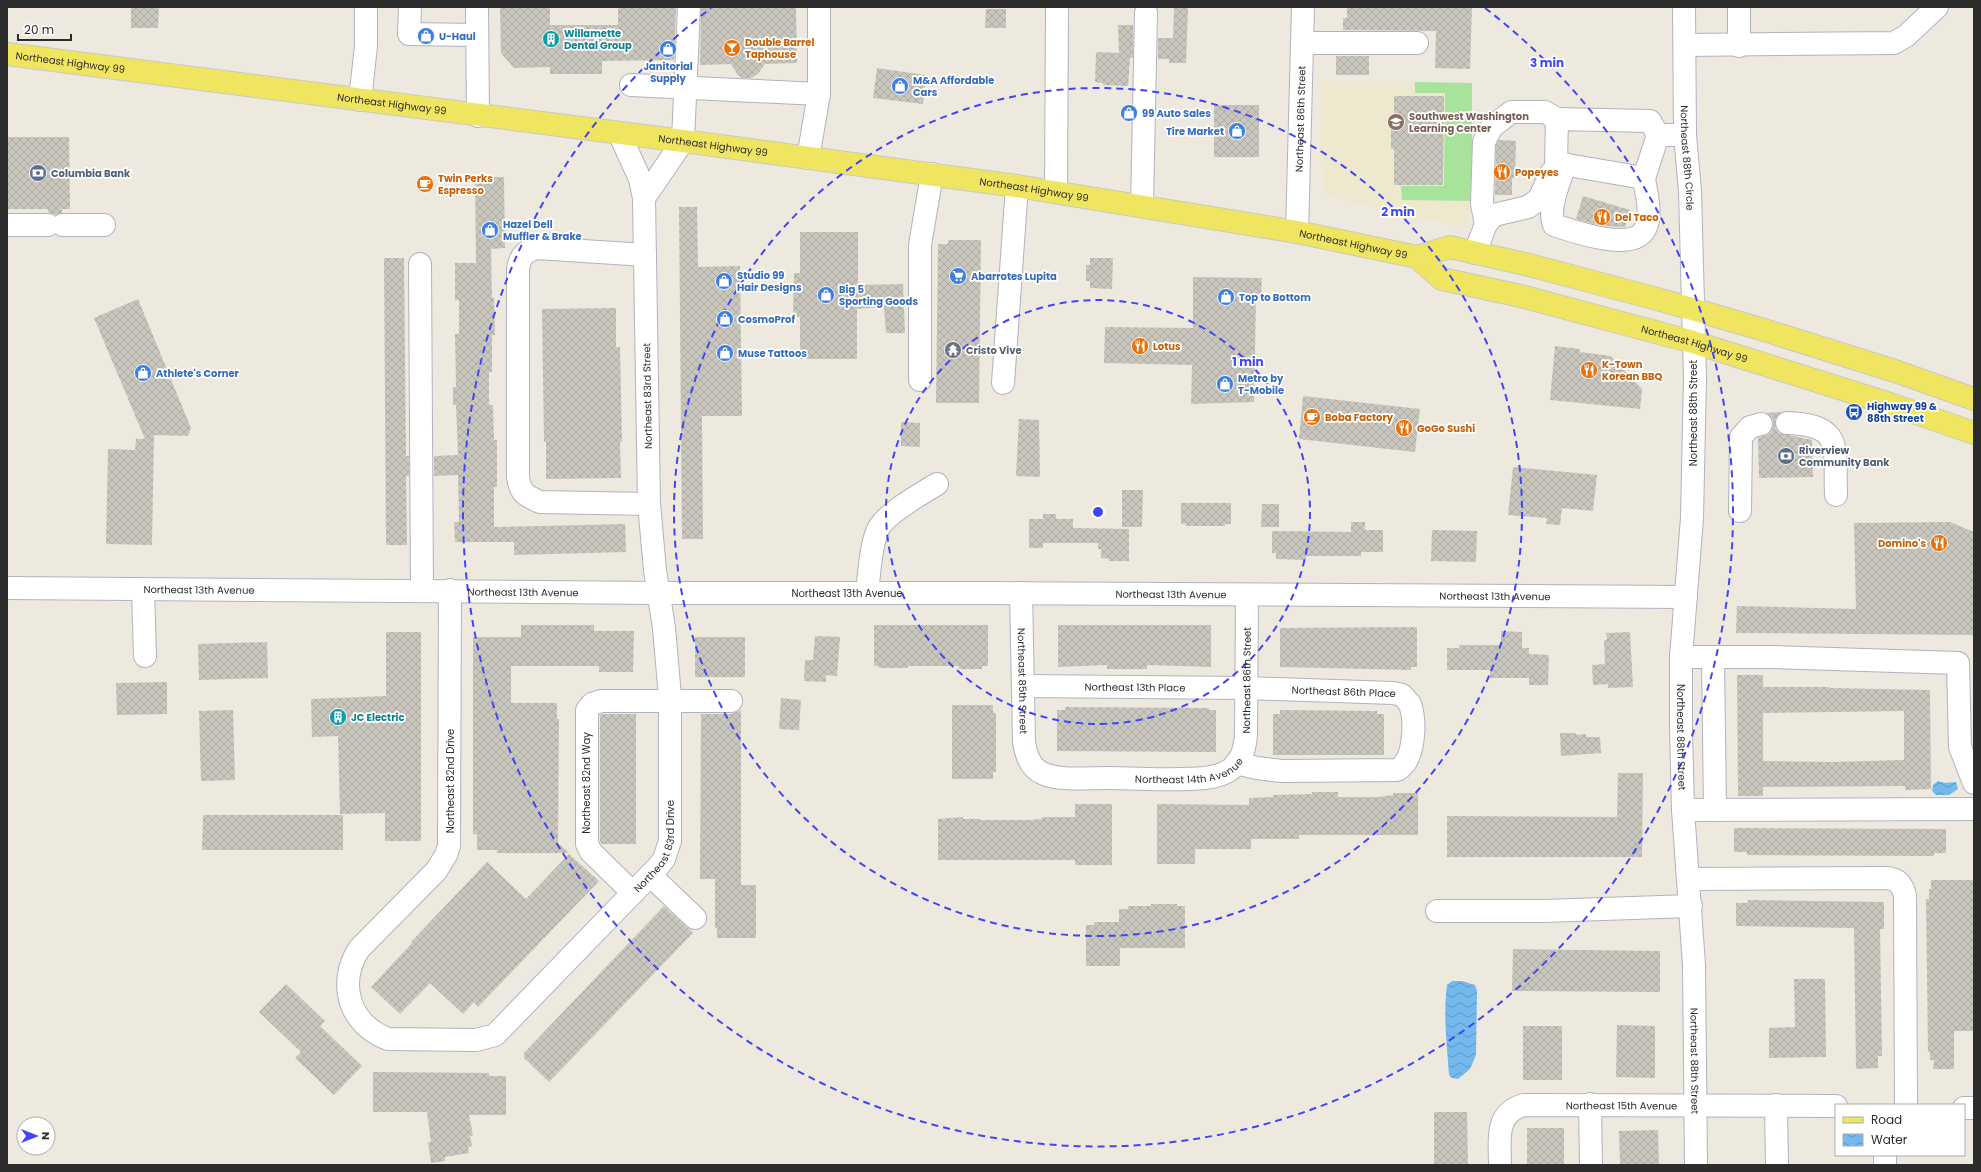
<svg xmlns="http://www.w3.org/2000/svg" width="1981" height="1172" font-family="Poppins,sans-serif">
	<defs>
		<pattern id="water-waves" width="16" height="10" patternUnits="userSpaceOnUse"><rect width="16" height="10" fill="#73b9ed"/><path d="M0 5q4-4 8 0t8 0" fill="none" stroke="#5f97c0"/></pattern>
		<pattern id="building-cross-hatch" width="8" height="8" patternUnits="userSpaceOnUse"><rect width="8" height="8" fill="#c9c7bd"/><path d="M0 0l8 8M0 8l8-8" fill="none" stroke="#adaba3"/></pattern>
	</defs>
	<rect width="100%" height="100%" fill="#ede9de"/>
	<!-- education -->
	<path fill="#eee9ce" d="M1321,81L1472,83V201L1467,228L1334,198L1329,195L1324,187L1325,165L1320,161Z"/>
	<!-- grass -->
	<path fill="#a8e39c" d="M1415,82L1472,83V201L1402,200L1401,186H1444L1445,93H1415Z"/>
	<!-- water -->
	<path fill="url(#water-waves)" d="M1938,781L1945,783L1956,782L1958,789L1949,795H1936L1932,791L1933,785Z
		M1452,981H1462L1475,985L1477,991L1476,1055L1470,1069L1458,1079L1452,1078L1449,1075C1447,1045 1443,1015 1447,985Z"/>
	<!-- building -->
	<path fill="url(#building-cross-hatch)" fill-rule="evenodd" d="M131,7H159L158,28H131Z
		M500,7H550V25H618V7H676L674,60L602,61V74H550V67L514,68L501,53Z
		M701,7H796L797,63L765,64L758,74L751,78H742L738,75L731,64L700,65Z
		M1174,7L1188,8L1186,63H1169V59H1158V38H1173Z
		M1347,7H1472L1470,69L1435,68L1436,31L1343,30V18H1347Z
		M986,9H1006V28H985Z
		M1118,25H1133V58H1130L1128,86L1103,85V83L1095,82L1096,52L1119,53Z
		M1336,56H1369V75H1336Z
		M877,68L926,75L923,104L873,98Z
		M1394,96H1444L1443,185H1394V149H1391V123H1394Z
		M1214,105H1259V157H1214Z
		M7,137H69L70,209H62V213L56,215L48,212V209H7Z
		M1499,140L1516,141L1515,178H1512V195H1495L1496,145Z
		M475,177H504L505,248L491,249L492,298H494L495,335H492V372H489V405H493L494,440H497V487H494V527L625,524L626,552L514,555V542H455L454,522H459L458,475L434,476V456L458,455L456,405H453V387H456L455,334H459V300H455V263H476Z
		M1583,196L1630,210L1625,227L1602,226L1576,219Z
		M679,207H697L698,267L740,266L742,416H702L703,539H682Z
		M800,232H858V285L903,284L905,333H886L884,307L857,309V359H800V317H793L794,273H800Z
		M948,240H981L979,403H936L938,244H948Z
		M384,258H404L406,456H409V476H406L407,545H386Z
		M1090,258H1113L1112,289L1090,288V281H1086V265H1090Z
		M1193,277L1262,278L1261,299H1256L1254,402L1191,404L1192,365L1104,363L1105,327L1193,328Z
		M138,299L191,428L188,436L154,435L152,545L106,544L108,449L135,450L136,439H145L94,318Z
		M616,308V347H620L622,442H620L621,478L546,479V441L544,442L542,309Z
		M1555,346L1580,349V352L1611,356L1642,389L1640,409L1550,400Z
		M1303,396L1420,409L1415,452L1299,439Z
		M1781,412L1777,416L1775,422L1776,429L1779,433L1812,440L1813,477L1759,478L1758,438L1770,433L1773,427V420L1766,413Z
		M1019,419L1039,420L1040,477L1016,476Z
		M901,422L920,423V447L901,446Z
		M1513,467L1597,475L1593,511L1562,508L1560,525L1546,524L1547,518L1508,515Z
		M1122,490H1143L1142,527H1122Z
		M1181,503H1231V524H1225V526H1186V524H1181Z
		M1262,504H1279V527H1261Z
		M1043,514H1056V519H1073V528L1129,529V561H1109V559L1101,558V549H1098V543H1043V548H1029V519H1043Z
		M1351,522H1365V530H1383V552H1361V556H1306V560L1276,559V553H1272V531L1351,532Z
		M1950,522L1974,532V635L1736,633L1737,606L1856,609L1854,523Z
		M1432,530L1477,531L1476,562L1431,561Z
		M521,625H594V631H634L633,672H599V666H511V703H557V719H559L558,843L569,853H496L498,850H477V834H473V637H521Z
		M874,625H988V666H982V669H959V666H908V668H879V666H874Z
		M1058,625H1211V667L1147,665V669H1107V665L1058,667Z
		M1417,627V667H1411V670L1280,667V628Z
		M1501,631L1522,632V648H1529V654L1549,655L1548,685H1529V678H1490V670H1447V648H1459V645H1501Z
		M386,632H421V841H385V813L340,814L338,736L312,737L311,699L386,696Z
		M1630,632L1633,687L1608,688V684L1593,685L1592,665L1605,664L1604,640H1607L1606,633Z
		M815,636L840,637L837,676L826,675V682L804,681L805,660H813Z
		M695,637H745V677H695Z
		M267,642L268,678L199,680L198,644Z
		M1737,675H1763V687H1830V688L1930,690L1931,789L1905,790V786L1763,787V796H1738ZM1904,711V760L1831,762L1763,761V713Z
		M167,682V714L117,715L116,683Z
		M781,698L801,700L799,730L779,729Z
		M952,705H993V713H996V772H993V779H952Z
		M1065,707L1209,708V710H1216V752L1057,751V710H1065Z
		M233,710L235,780L201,781L199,711Z
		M741,710V885H756V938H717V928H715V879H700L701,714H731Z
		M1280,710L1377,711V714H1384V755H1273V714H1280Z
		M603,714H636V844H601L600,841V715Z
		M1560,733H1576V735L1586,734V737H1600L1601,753L1561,756Z
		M1618,773H1643L1642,857H1447V816L1617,817Z
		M1312,792H1338V797H1378L1393,795V793H1418V835H1299V839H1251V849H1195V864H1157V804L1249,805V798L1273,797V795L1312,794Z
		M1075,804H1112V865H1075V860H938V819L963,817V819H980V820H1028L1042,819V817H1075Z
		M203,815H343V850H202Z
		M1734,828L1946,829V853H1934V856L1747,855V852H1734Z
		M569,854L599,881L478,1007L474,1002L463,1014L430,983L400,1014L371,987L412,943L411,942L487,862L526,899Z
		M1931,880H1974V1031H1954V1069H1933L1934,1060H1930V1052H1928L1926,899H1929V889H1931Z
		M1748,900L1884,902V929H1880L1882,1056H1878V1068L1856,1069L1854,928L1736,926V903H1747Z
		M1151,904H1177V906H1185V948H1120V966H1086V925H1094V922H1119V909H1128V906H1151Z
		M664,906L693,933L549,1082L524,1058V1053Z
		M1513,949L1660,951V992L1512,991Z
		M1794,979H1825L1826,1057L1769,1058V1028L1795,1027Z
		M286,984L325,1021L320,1026L362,1066L334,1095L295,1058L301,1052L259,1012Z
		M1617,1025L1655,1026V1078L1616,1077Z
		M1523,1026H1562V1080H1523Z
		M373,1072L489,1073V1076H506V1115H469L473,1135L470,1136L472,1146L468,1147L469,1153L445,1157V1161L431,1163L428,1142H431L427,1112H373Z
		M1434,1112H1467L1468,1165H1434Z
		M1527,1128H1564V1165H1527Z
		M1658,1130L1659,1165H1620L1619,1131Z"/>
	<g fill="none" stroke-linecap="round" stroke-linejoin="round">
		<!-- minor casing -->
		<g stroke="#b2b2bf" stroke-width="24">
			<g id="minor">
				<path d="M410,7L409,34L477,35"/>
				<path d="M477,7L478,116"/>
				<path id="s1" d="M1684,7L1685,135L1690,191L1695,378L1692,518L1681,657V728L1683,810L1694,965L1696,1165"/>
				<path d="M1739,7V46"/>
				<path d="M1302,43H1417"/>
				<path d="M1685,45L1894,43L1906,36L1937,7"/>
				<path d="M631,85L819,94"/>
				<path d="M360,100L366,46V11"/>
				<path d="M1658,135L1644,178L1556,163L1557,119L1650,121L1658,135H1685"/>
				<path d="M808,158L819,94V7"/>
				<path d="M1565,164C1560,181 1547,209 1554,225C1572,231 1629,251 1643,232C1654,218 1646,194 1644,178"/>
				<path d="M1056,192L1057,7"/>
				<path d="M644,198L683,141L689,7"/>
				<path d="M1142,205L1146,13"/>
				<path d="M1486,224L1482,204L1484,142L1491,128L1511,112H1545L1557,119"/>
				<path d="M7,225H48"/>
				<path d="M63,225H104"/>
				<path id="s2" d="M1297,232L1303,7"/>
				<path d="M1475,253L1486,224L1494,215L1528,207L1539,199L1551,173"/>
				<path d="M645,255L537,248C525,251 520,256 518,269V477C520,493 526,496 540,502L649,504"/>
				<path d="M420,264L422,590"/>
				<path d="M920,380V245L932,174"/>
				<path d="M1003,383L1017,186"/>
				<path d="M1787,423C1845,425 1834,448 1836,495"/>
				<path d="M1740,511L1741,437L1750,427L1761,424"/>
				<path id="s3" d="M7,588L659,593H991L1686,597"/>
				<path d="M143,590L145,656"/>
				<path id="s4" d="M450,590L449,846L446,855L436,871L359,949C337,984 349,1024 388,1039L476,1040L495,1035L657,868L664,859L670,841V697L664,628L655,570L649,504L644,198L640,179L619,133"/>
				<path d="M867,593C869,577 871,538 880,526C890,511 921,494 937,484"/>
				<path id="s5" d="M1021,593L1024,742C1026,756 1031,769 1044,774C1063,781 1087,778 1107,778C1139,778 1173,781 1205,778C1212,777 1222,775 1228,771C1241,764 1245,748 1246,735L1247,595"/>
				<path d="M1681,657H1773L1958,663L1960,747L1974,783"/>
				<path d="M1713,657L1715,810"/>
				<path id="s6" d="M1023,686L1246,688L1393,693L1402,695L1410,704C1416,722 1415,761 1397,770L1282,771L1257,768L1236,763"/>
				<path d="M1683,810L1974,809"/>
				<path d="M650,875L695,918"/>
				<path d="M1689,879L1887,878C1898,879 1903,886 1905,896L1906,1105"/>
				<path d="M633,893L591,852L587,844V710L592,704L601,701H731"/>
				<path d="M1437,911H1544L1691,906"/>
				<path d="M1590,1104L1591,1165"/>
				<path d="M1776,1105L1777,1165"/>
				<path d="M1964,1108H1974"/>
				<path id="s7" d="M1500,1165C1500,1141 1494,1113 1524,1105L1836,1106"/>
				<path d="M1885,1165V1155"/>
			</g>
		</g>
		<!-- major casing -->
		<g stroke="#c8c8c8" stroke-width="24">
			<g id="major">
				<path id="s8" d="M7,54L683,141L1017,186L1297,232L1417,257L1442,279L1521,296L1693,342L1890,404L1974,433"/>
				<path d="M1417,257L1450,247L1529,265L1661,300L1761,329L1898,372L1974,399"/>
			</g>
		</g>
		<!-- minor -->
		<use href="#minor" stroke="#fff" stroke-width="22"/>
		<!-- major -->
		<use href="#major" stroke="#efe561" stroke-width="22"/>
	</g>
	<!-- distance rings -->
	<g fill="none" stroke="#4145f7" stroke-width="2" stroke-dasharray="7 5">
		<circle cx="1098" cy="512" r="212"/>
		<circle cx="1098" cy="512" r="424"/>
		<path d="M1485 8A635 635 0 1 1 711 8"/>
	</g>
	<!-- icons -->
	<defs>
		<g id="shop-disc" transform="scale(0.9)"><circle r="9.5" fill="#3f7fe0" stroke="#fff"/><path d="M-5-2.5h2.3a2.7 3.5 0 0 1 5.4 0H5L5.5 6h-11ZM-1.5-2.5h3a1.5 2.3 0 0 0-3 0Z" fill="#fff"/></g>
		<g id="building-disc" transform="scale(0.9)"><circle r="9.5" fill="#0f9aa8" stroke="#fff"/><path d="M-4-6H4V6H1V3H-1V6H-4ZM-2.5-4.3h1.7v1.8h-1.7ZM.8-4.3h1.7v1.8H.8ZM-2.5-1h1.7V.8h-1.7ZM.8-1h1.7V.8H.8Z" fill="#fff"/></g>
		<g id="bar-disc" transform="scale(0.9)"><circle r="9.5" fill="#e8710a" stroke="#fff"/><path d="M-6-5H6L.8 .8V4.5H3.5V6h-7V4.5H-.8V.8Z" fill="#fff"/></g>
		<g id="school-disc" transform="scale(0.9)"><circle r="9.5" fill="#8d6e63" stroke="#fff"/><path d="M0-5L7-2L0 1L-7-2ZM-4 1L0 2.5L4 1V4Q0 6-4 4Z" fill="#fff"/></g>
		<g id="restaurant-disc" transform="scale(0.9)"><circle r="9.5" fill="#e8710a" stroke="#fff"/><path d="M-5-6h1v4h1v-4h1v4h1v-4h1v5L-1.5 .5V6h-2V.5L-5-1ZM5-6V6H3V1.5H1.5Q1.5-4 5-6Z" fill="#fff"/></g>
		<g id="bank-disc" transform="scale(0.9)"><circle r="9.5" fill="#5c6f8a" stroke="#fff"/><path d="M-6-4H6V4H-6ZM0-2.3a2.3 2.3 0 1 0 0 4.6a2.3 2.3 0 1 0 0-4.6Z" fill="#fff"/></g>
		<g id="cafe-disc" transform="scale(0.9)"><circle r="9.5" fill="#e8710a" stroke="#fff"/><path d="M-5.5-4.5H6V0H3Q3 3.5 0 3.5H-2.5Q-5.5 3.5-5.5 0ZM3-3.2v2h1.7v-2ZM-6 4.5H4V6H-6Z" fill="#fff"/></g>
		<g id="supermarket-disc" transform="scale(0.9)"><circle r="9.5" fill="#3f7fe0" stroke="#fff"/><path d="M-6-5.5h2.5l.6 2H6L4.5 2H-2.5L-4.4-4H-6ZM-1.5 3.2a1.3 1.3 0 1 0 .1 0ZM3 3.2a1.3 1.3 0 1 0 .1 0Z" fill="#fff"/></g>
		<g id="temple-disc" transform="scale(0.9)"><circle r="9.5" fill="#6b7280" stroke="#fff"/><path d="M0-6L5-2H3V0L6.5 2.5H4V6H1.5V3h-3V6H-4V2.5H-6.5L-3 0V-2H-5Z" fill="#fff"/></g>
		<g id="bus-disc" transform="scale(0.9)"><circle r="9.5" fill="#1a4fb4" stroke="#fff"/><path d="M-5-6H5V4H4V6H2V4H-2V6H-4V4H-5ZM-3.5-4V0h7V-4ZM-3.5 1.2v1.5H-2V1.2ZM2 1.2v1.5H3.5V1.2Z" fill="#fff"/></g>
	</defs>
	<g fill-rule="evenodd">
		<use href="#shop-disc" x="426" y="36"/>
		<use href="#building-disc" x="551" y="39"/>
		<use href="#bar-disc" x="732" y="48"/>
		<use href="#shop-disc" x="668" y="49"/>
		<use href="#shop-disc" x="900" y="86"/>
		<use href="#shop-disc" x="1129" y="113"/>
		<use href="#school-disc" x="1396" y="122"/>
		<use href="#shop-disc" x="1237" y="131"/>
		<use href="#restaurant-disc" x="1502" y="172"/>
		<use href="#bank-disc" x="38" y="173"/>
		<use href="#cafe-disc" x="425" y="184"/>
		<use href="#restaurant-disc" x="1602" y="217"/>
		<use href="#shop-disc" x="490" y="230"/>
		<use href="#supermarket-disc" x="958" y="276"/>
		<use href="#shop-disc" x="724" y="281"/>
		<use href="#shop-disc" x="826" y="295"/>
		<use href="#shop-disc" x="1226" y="297"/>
		<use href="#shop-disc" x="725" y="319"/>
		<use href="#restaurant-disc" x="1140" y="346"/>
		<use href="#temple-disc" x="953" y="350"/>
		<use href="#shop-disc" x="725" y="353"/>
		<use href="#restaurant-disc" x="1589" y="370"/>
		<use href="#shop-disc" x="143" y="373"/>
		<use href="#shop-disc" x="1225" y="384"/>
		<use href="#bus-disc" x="1854" y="412"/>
		<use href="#cafe-disc" x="1312" y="417"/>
		<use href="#restaurant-disc" x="1404" y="428"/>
		<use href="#bank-disc" x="1786" y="456"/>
		<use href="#restaurant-disc" x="1939" y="543"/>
		<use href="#building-disc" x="338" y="717"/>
	</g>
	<g text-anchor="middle" stroke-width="3.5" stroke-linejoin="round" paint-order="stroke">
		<!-- culture labels -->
		<g font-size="10" font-weight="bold" fill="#0d838f" stroke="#fff" text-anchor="start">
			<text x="564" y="37">Willamette<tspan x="564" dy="12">Dental Group</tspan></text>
			<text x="351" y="721">JC Electric</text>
		</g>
		<!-- shop labels -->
		<g font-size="10" font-weight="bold" fill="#366cbe" stroke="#fff" text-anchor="start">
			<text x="439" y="40">U-Haul</text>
			<text x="668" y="70" text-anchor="middle">Janitorial<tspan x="668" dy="12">Supply</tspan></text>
			<text x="913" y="84">M&amp;A Affordable<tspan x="913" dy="12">Cars</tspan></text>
			<text x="1142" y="117">99 Auto Sales</text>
			<text x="1224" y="135" text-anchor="end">Tire Market</text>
			<text x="503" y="228">Hazel Dell<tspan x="503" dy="12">Muffler &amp; Brake</tspan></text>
			<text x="737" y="279">Studio 99<tspan x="737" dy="12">Hair Designs</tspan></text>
			<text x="971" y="280">Abarrotes Lupita</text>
			<text x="839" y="293">Big 5<tspan x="839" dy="12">Sporting Goods</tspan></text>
			<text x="1239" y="301">Top to Bottom</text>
			<text x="738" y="323">CosmoProf</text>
			<text x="738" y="357">Muse Tattoos</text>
			<text x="156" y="377">Athlete's Corner</text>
			<text x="1238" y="382">Metro by<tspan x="1238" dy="12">T-Mobile</tspan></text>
		</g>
		<!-- food labels -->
		<g font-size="10" font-weight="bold" fill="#c56008" stroke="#fff" text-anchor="start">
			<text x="745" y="46">Double Barrel<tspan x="745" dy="12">Taphouse</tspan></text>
			<text x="1515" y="176">Popeyes</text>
			<text x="438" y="182">Twin Perks<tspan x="438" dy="12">Espresso</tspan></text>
			<text x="1615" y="221">Del Taco</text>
			<text x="1153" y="350">Lotus</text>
			<text x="1602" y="368">K-Town<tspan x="1602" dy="12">Korean BBQ</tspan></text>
			<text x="1325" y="421">Boba Factory</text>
			<text x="1417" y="432">GoGo Sushi</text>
			<text x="1926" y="547" text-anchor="end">Domino's</text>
		</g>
		<!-- street labels -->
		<g font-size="10" fill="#2c2c2c" stroke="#fff">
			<text dy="4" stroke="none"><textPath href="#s8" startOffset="64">Northeast Highway 99</textPath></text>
			<text dy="4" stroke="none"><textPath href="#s8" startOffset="388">Northeast Highway 99</textPath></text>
			<text dy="4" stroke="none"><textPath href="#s2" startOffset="113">Northeast 86th Street</textPath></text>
			<text dy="4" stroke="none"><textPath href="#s8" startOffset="712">Northeast Highway 99</textPath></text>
			<text dy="4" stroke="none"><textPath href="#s1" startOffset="151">Northeast 88th Circle</textPath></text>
			<text dy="4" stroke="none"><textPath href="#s8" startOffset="1036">Northeast Highway 99</textPath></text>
			<text dy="4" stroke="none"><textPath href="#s8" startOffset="1360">Northeast Highway 99</textPath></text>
			<text dy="4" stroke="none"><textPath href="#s8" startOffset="1719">Northeast Highway 99</textPath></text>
			<text transform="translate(647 396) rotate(-91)" y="4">Northeast 83rd Street</text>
			<text transform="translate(1693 413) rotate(-90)" y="4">Northeast 88th Street</text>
			<text dy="4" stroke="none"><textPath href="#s3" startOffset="192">Northeast 13th Avenue</textPath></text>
			<text dy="4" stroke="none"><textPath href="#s3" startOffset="516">Northeast 13th Avenue</textPath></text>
			<text dy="4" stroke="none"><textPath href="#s3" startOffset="840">Northeast 13th Avenue</textPath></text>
			<text dy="4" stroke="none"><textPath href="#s3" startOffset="1164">Northeast 13th Avenue</textPath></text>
			<text dy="4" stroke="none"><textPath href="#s3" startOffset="1488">Northeast 13th Avenue</textPath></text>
			<text dy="4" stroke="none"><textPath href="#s5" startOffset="471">Northeast 86th Street</textPath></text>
			<text dy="4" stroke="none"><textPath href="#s5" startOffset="88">Northeast 85th Street</textPath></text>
			<text dy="4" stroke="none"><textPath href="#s6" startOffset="112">Northeast 13th Place</textPath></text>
			<text dy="4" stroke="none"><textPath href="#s6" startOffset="321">Northeast 86th Place</textPath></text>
			<text dy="4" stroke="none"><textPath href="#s1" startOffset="731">Northeast 88th Street</textPath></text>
			<text dy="4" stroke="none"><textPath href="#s5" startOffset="336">Northeast 14th Avenue</textPath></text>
			<text transform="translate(450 781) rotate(-90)" y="4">Northeast 82nd Drive</text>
			<text transform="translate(586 783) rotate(-90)" y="4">Northeast 82nd Way</text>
			<text dy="4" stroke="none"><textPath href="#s4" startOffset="864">Northeast 83rd Drive</textPath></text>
			<text dy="4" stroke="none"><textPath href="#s1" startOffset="1055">Northeast 88th Street</textPath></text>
			<text dy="4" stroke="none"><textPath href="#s7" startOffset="169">Northeast 15th Avenue</textPath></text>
		</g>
		<!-- education labels -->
		<g font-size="10" font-weight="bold" fill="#785e54" stroke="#fff" text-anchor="start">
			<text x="1409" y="120">Southwest Washington<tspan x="1409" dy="12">Learning Center</tspan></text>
		</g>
		<!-- service labels -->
		<g font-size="10" font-weight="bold" fill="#4e5e75" stroke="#fff" text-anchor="start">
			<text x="51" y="177">Columbia Bank</text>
			<text x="1799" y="454">Riverview<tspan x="1799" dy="12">Community Bank</tspan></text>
		</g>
		<!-- worship labels -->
		<g font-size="10" font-weight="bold" fill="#5b616d" stroke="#fff" text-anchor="start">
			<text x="966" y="354">Cristo Vive</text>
		</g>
		<!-- transit labels -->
		<g font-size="10" font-weight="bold" fill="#164399" stroke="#fff" text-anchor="start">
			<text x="1867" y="410">Highway 99 &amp;<tspan x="1867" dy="12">88th Street</tspan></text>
		</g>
	</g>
	<circle cx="1098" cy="512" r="6" fill="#4145f7" stroke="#fff" stroke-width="2"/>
	<g font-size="12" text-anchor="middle" font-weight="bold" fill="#4145f7" stroke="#fff" stroke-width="3.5" stroke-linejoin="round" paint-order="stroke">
		<text x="1547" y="67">3 min</text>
		<text x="1398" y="216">2 min</text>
		<text x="1248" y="366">1 min</text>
	</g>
	<!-- border -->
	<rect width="1981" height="1172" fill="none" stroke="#2c2c2c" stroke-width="16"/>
	<!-- legend -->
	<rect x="1835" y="1104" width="130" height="52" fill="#ffffff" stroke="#ababab"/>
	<rect x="1843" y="1117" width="20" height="6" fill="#efe561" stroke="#ababab"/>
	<text x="1871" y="1124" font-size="12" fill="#2c2c2c">Road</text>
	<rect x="1843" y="1134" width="20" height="12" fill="url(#water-waves)" stroke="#ababab"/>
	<text x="1871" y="1144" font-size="12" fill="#2c2c2c">Water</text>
	<!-- north arrow -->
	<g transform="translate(36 1136) rotate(90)"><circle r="19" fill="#ffffff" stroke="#ababab"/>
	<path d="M0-3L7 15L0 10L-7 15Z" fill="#4145f7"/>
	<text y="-6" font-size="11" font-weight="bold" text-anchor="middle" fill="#2c2c2c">N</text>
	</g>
	<!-- scale -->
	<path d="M18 34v6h53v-6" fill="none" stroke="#2c2c2c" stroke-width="2"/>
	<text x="24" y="34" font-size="12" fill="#2c2c2c" stroke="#ffffff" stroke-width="3" paint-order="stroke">20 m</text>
</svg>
